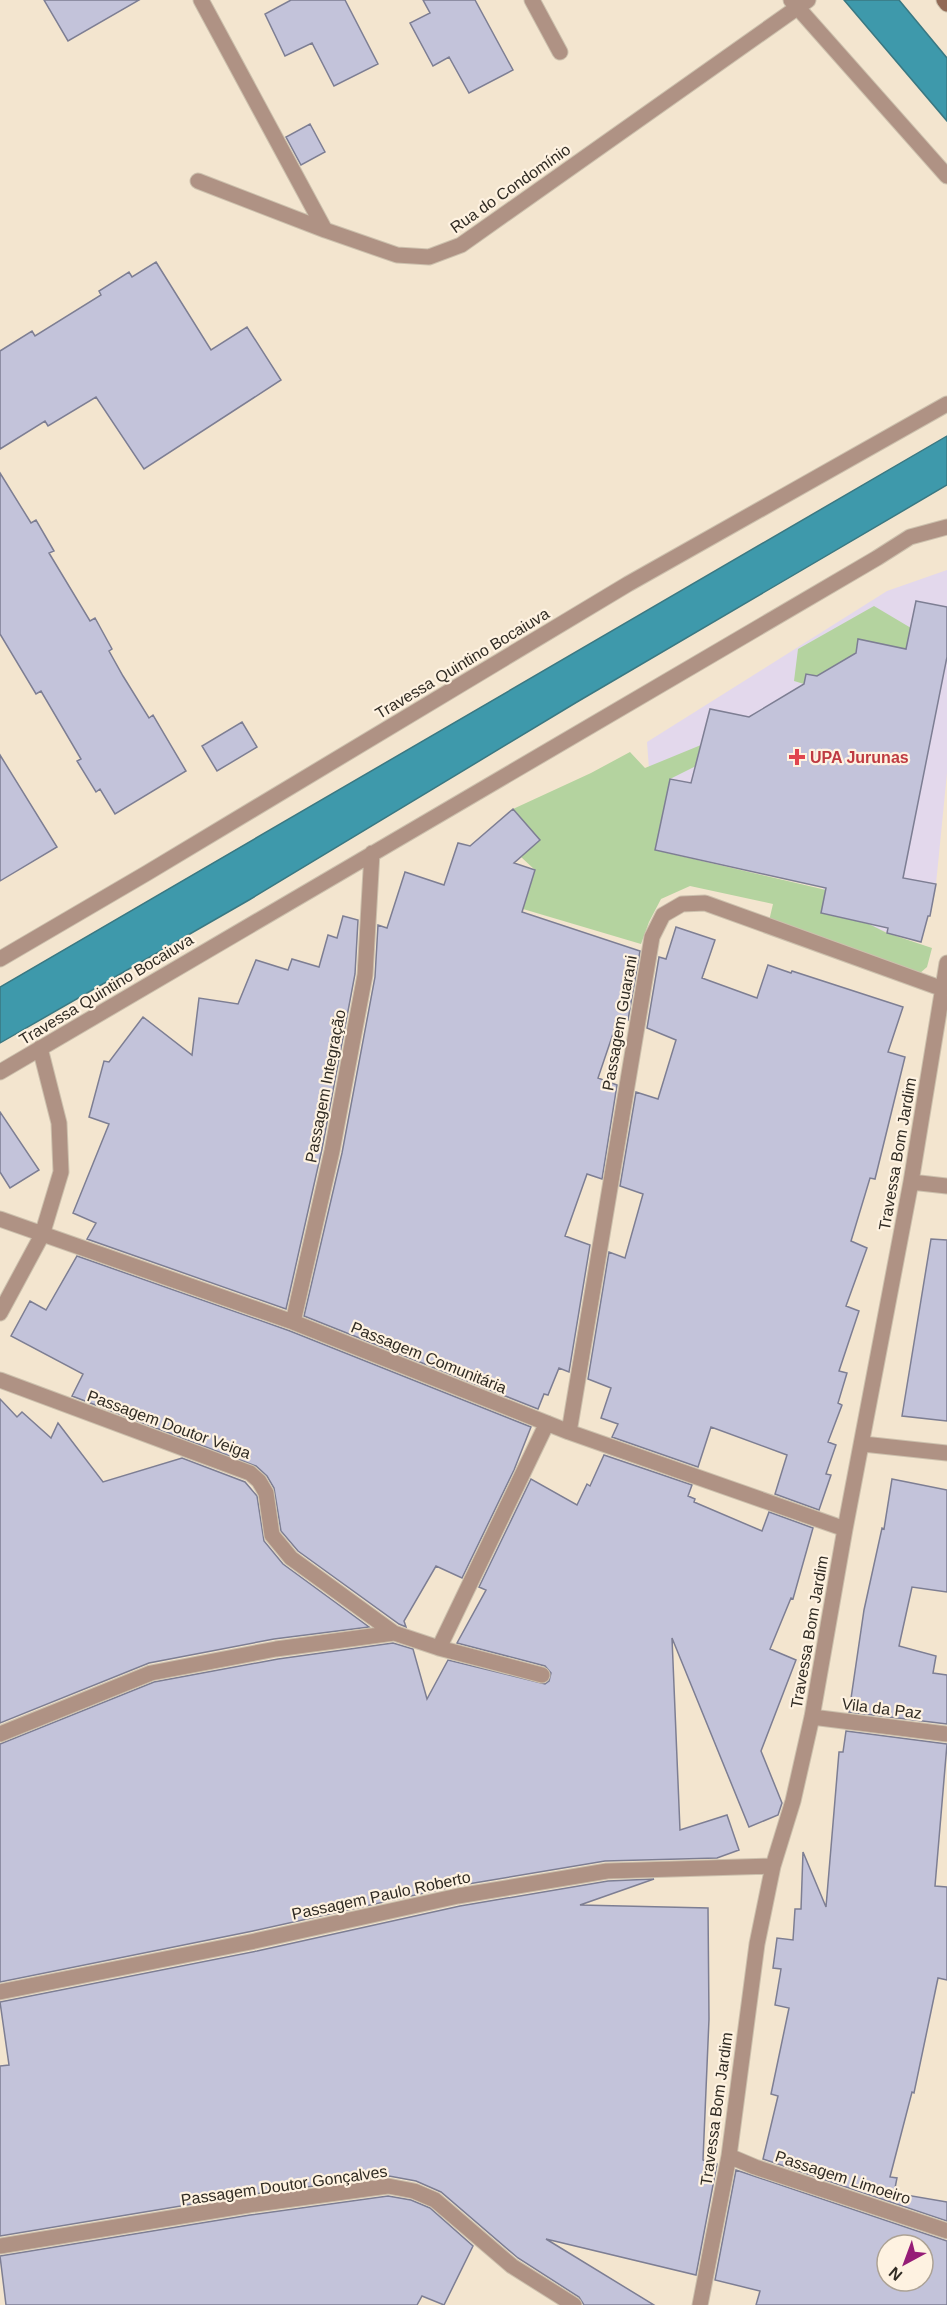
<svg xmlns="http://www.w3.org/2000/svg" width="947" height="2305" font-family="Helvetica,sans-serif">
	<rect width="100%" height="100%" fill="#f3e5cf"/>
	<!-- medical -->
	<path fill="#e3d8ec" d="M947,570V773L936,884L921,942L821,913L823,882L655,850L647,742L887,591Z"/>
	<!-- green -->
	<path fill="#b4d39f" d="M874,606L911,628L907,649L858,640L850,683L807,674L804,684L794,681L798,649Z
		M701,745L696,766L670,779L655,850L826,890L821,913L869,924L887,933L932,948L927,967L919,974L769,921L773,904L690,886L661,899L649,922L641,944L523,909L535,870L521,857L540,840L513,809L591,773L630,752L645,768Z"/>
	<!-- water -->
	<path fill="#3e99ab" stroke="#3a7882" stroke-width="1.5" d="M844,0H899L947,58V121Z
		M947,436V485L577,702L249,900L0,1043V987Z"/>
	<!-- building -->
	<path fill="#c3c3da" stroke="#7d7e93" stroke-width="1.5" fill-rule="evenodd" d="M44,0H139L68,41Z
		M291,0H345L378,64L334,86L312,43L285,56L265,14Z
		M423,0H475L513,70L469,93L449,57L433,66L410,23L430,13Z
		M310,124L325,152L301,165L286,137Z
		M156,262L211,350L247,327L281,380L144,469L96,397L48,426L45,421L0,449V351L32,331L35,336L101,295L99,291L129,272L132,277Z
		M0,473L31,523L36,520L54,551L49,553L90,621L95,618L112,649L109,651L123,676L149,718L153,715L186,771L115,814L100,789L96,792L77,761L81,759L41,691L36,694L0,634Z
		M916,601L947,607V657L903,878L936,884L930,916H928L921,942L887,933L888,928L821,913L826,888L655,850L670,779L691,783L710,709L749,717L804,684L806,674L817,676L856,653L858,639L906,649Z
		M242,722L257,747L217,771L202,746Z
		M0,755L57,847L0,881Z
		M513,809L540,840L514,863L535,870L522,912L640,951L628,1020L619,1016L598,1078L617,1085L602,1179L587,1174L565,1236L590,1245L569,1372L559,1368L548,1395L544,1394L538,1409L304,1316L342,1153L375,977L378,925L387,928L405,872L444,885L458,843L470,846Z
		M343,916L358,920L355,974L322,1149L286,1309L87,1239L96,1223L73,1213L109,1124L89,1117L104,1061L109,1062L143,1017L192,1055L199,998L238,1004L256,960L288,970L292,959L319,967L328,935L337,938Z
		M676,927L715,940L702,978L757,998L768,965L791,973L792,971L903,1007L888,1052L905,1057L875,1179L870,1178L851,1241L867,1248L846,1306L859,1311L839,1371L847,1373L838,1403L842,1405L828,1442L836,1445L826,1474L831,1475L819,1510L775,1494L787,1455L711,1427L698,1467L612,1437L618,1424L601,1418L611,1388L588,1379L609,1252L625,1258L643,1194L620,1186L636,1092L658,1099L676,1040L647,1028L659,957L666,959Z
		M0,1112L39,1170L10,1188L0,1172Z
		M931,1239L947,1240V1421L902,1416Z
		M77,1256L290,1331L531,1427L514,1470L462,1578L436,1566L404,1621L406,1627L399,1624L298,1551L281,1531L274,1488L267,1476L256,1466L72,1396L83,1374L11,1336L30,1301L46,1310Z
		M0,1399L17,1417L22,1412L51,1438L58,1423L103,1482L182,1458L245,1482L257,1496L264,1541L283,1564L369,1627L274,1639L149,1663L0,1723Z
		M604,1455L692,1485L688,1496L695,1499L694,1502L762,1531L769,1512L813,1528L793,1599L791,1598L770,1649L796,1660L761,1751L782,1803L778,1815L749,1827L672,1638L680,1830L727,1815L739,1850L717,1858L605,1861L456,1886L253,1931L0,1982V1744L154,1682L278,1659L393,1643L413,1649L427,1699L448,1660L545,1684L549,1681L551,1673L545,1666L457,1643L486,1590L479,1587L531,1479L577,1505L587,1484L590,1486Z
		M892,1479L947,1490V1592L912,1587L899,1646L936,1656L933,1673L947,1675V1724L849,1712L864,1610L882,1528L884,1529Z
		M846,1731L947,1744L935,1886L947,1887V1980L938,1978L914,2093L912,2092L890,2177L897,2178L894,2193L947,2202V2221L763,2159L778,2096L771,2094L789,2008L775,2005L781,1969L773,1968L777,1938L793,1940L795,1909H801L803,1852L826,1907L839,1752H843Z
		M654,1879L580,1905L708,1908L709,2019L703,2160L717,2164L696,2275L546,2239L654,2305H584L579,2297L518,2258L441,2192L416,2181L389,2176L247,2195L0,2236V2066L9,2065L0,2002L257,1951L460,1906L608,1881Z
		M736,2170L947,2241V2305H756L760,2291L715,2280ZM887,2245H923V2281H887Z
		M388,2196L411,2200L430,2208L473,2246L444,2305L422,2296L417,2305H6L0,2256L250,2215Z"/>
	<g fill="none" stroke-linecap="round" stroke-linejoin="round">
		<!-- street casing -->
		<g stroke="#ccc0ad" stroke-width="17">
			<path id="street" d="M201,0L325,230
				M532,0L560,52
				M791,0L947,176
				M198,181L325,230L397,255L429,257L461,245L808,0
				M0,959L147,873L628,584L947,404
				M0,1072L877,558L910,537L947,527
				M911,1182L947,1186
				M0,1219L293,1322L569,1432L845,1529
				M0,1313L42,1235L61,1172L59,1123L40,1048
				M293,1322L332,1151L365,975L372,853
				M0,1380L250,1473L259,1481L266,1493L272,1535L291,1558L394,1633L439,1648L542,1675
				M569,1432L652,937L663,915L682,904L705,903L943,989
				M863,1444L947,1453
				M439,1648L547,1423
				M812,1717L947,1734
				M0,1734L151,1673L276,1649L394,1633
				M0,1992L255,1941L458,1896L607,1871L773,1866
				M729,2156L755,2167L947,2231
				M0,2246L249,2205L388,2186L414,2191L435,2200L512,2266L574,2305
				M700,2305L729,2156L757,1944L773,1866L793,1801L812,1717L845,1529L911,1182L947,963"/>
		</g>
		<!-- secondary casing -->
		<g stroke="#ccc0ad" stroke-width="17">
			<path id="secondary" d="M944,0L947,4"/>
		</g>
		<!-- street -->
		<use href="#street" stroke="#af9284" stroke-width="15"/>
		<!-- secondary -->
		<use href="#secondary" stroke="#926a56" stroke-width="15"/>
	</g>
	<!-- markers -->
	<path fill="#e0444e" stroke="#fef2e1" stroke-width="2" d="M794 748h6v6h6v6h-6v6h-6v-6h-6v-6h6z"/>
	<g text-anchor="middle" stroke-width="4.5" stroke-linejoin="round" paint-order="stroke">
		<!-- street labels -->
		<g font-size="16" fill="#302b23" stroke="#fef2e1">
			<text transform="translate(510 188) rotate(-35)" y="6">Rua do Condomínio</text>
			<text transform="translate(462 663) rotate(-31)" y="6">Travessa Quintino Bocaiuva</text>
			<text transform="translate(106 989) rotate(-31)" y="6">Travessa Quintino Bocaiuva</text>
			<text transform="translate(619 1023) rotate(-80)" y="6">Passagem Guarani</text>
			<text transform="translate(325 1086) rotate(-79)" y="6">Passagem Integração</text>
			<text transform="translate(897 1154) rotate(-80)" y="6">Travessa Bom Jardim</text>
			<text transform="translate(429 1357) rotate(22)" y="6">Passagem Comunitária</text>
			<text transform="translate(169 1424) rotate(20)" y="6">Passagem Doutor Veiga</text>
			<text transform="translate(809 1632) rotate(-80)" y="6">Travessa Bom Jardim</text>
			<text transform="translate(882 1708) rotate(7)" y="6">Vila da Paz</text>
			<text transform="translate(381 1895) rotate(-12)" y="6">Passagem Paulo Roberto</text>
			<text transform="translate(716 2109) rotate(-82)" y="6">Travessa Bom Jardim</text>
			<text transform="translate(843 2177) rotate(18)" y="6">Passagem Limoeiro</text>
			<text transform="translate(284 2185) rotate(-8)" y="6">Passagem Doutor Gonçalves</text>
		</g>
		<!-- health labels -->
		<g font-size="16" font-weight="bold" fill="#be3a42" stroke="#fef2e1" text-anchor="start">
			<text x="810" y="763">UPA Jurunas</text>
		</g>
	</g>
	<!-- north arrow -->
	<g transform="translate(905 2263) rotate(221)"><circle r="28" fill="#fef2e1" stroke="#aca295" stroke-width="1.5"/>
	<path d="M0-4.5L10 22L0 15L-10 22Z" fill="#961d77"/>
	<text y="-9" font-size="16" font-weight="bold" text-anchor="middle" fill="#302b23">N</text>
	</g>
</svg>
